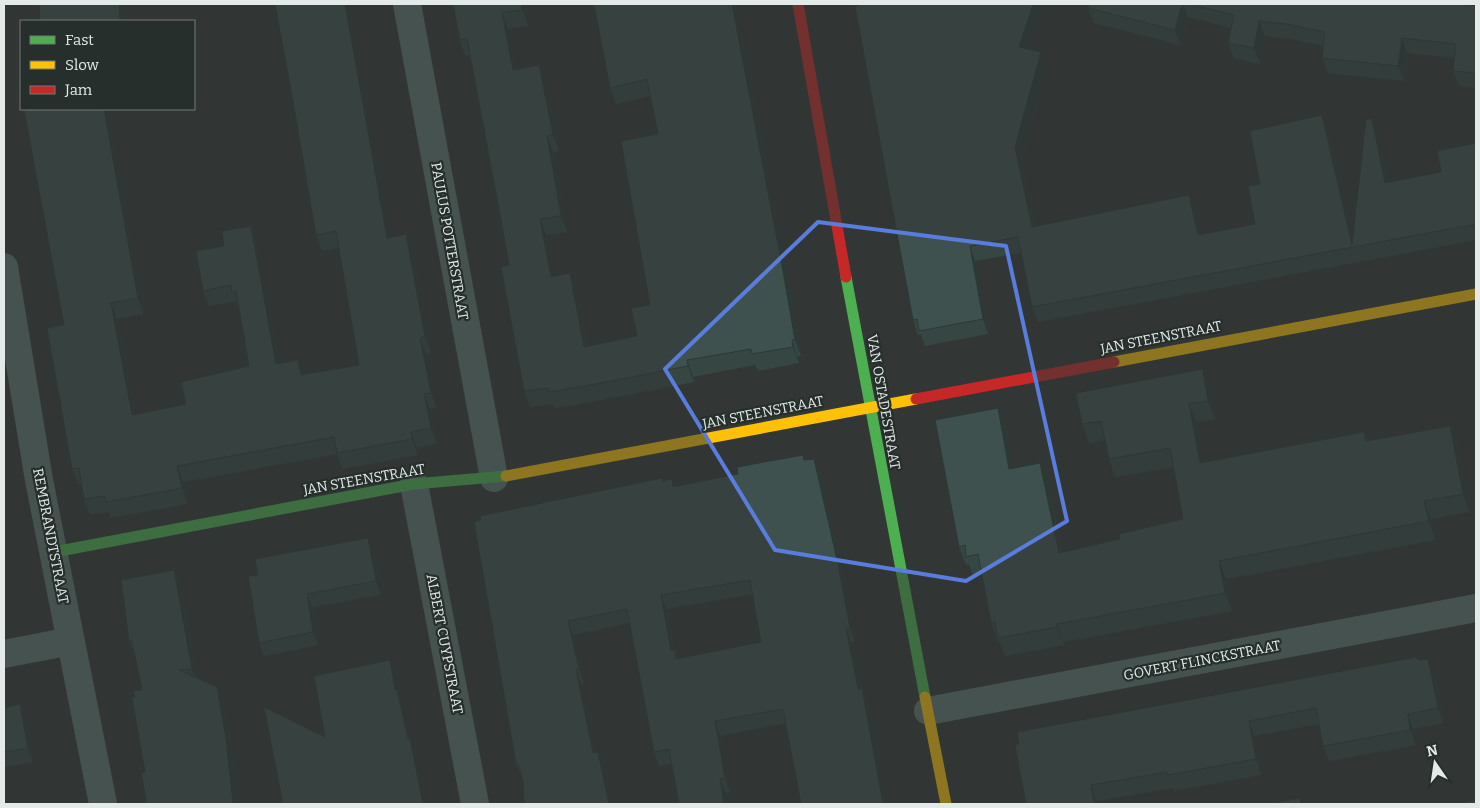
<svg xmlns="http://www.w3.org/2000/svg" width="1480" height="808" font-family="Bitter,serif">
	<rect width="100%" height="100%" fill="#323735"/>
	<g fill="none" stroke-linecap="round" stroke-linejoin="round">
		<!-- street -->
		<path stroke="#5f746f" stroke-width="28" d="M407,4L494,478
			M4,267L39,480L103,804
			M414,484L475,804
			M4,654L71,641
			M928,711L1476,608"/>
		<!-- fast -->
		<path stroke="#4caf50" stroke-width="11" d="M846,277L925,697
			M54,552L414,484L506,476"/>
		<!-- slow -->
		<path stroke="#ffc107" stroke-width="11" d="M1114,362L1476,294
			M506,476L916,399
			M925,697L946,804"/>
		<!-- jam -->
		<path stroke="#c62828" stroke-width="11" d="M798,4L846,277
			M916,399L1114,362"/>
	</g>
	<!-- wall -->
	<path fill="#354643" fill-rule="evenodd" d="M453,4H523L528,26L508,29L515,70L539,65L545,81L559,151L553,152L567,232L546,235L553,276L570,273L576,289L587,346L637,336L650,305L658,134L650,96L616,104L610,88L735,4L789,288L801,356L797,357L799,363L758,371L755,365L693,377L694,382L591,402L555,408L553,404L530,407L524,391L509,265L470,55L465,56L460,40Z
		M1043,4L1029,49L1047,67L1021,162L1034,226L1194,210L1200,235L1255,224L1260,184L1327,130L1352,239L1378,134L1387,183L1441,172L1476,143V240L1038,322L1032,307L1021,253L975,261L988,334L925,346L921,334L918,335L913,320L858,6Z
		M1089,4H1453L1476,6V88L1459,86L1453,71L1455,58L1407,53L1404,81L1328,73L1322,58L1324,46L1291,39L1265,36L1260,64L1234,58L1228,43L1231,28L1188,17L1180,45L1094,23L1088,8Z
		M293,101L390,237L412,250L431,353L426,354L436,408L430,409L437,444L417,448L418,455L342,469L337,454L183,482L187,504L111,518L109,512L90,515L84,499L82,484H78L72,469L64,325L24,109H106L143,314L117,319L135,415L186,404L249,366L239,307H238L236,301L209,306L203,291L224,246L251,226L256,242L279,363L303,375L359,365L339,248L322,251L316,235Z
		M1209,388L1215,419L1196,422L1203,462L1364,432L1368,441L1450,426L1457,444L1469,512L1431,519L1435,540L1226,579L1232,611L1063,642L1064,645L1005,656L999,641H998L991,622L982,573L973,575L969,564L966,565L959,547L998,408L1005,426L1012,468L1040,463L1047,481L1062,553L1120,539L1183,519L1174,467L1115,477L1109,459L1105,440L1089,443L1082,424Z
		M803,455L805,460L819,473L843,578L855,642H851L860,688H862L868,702L786,723L720,736L730,792L726,793L672,764L659,766L654,752L630,623L573,635L584,684H581L595,753L603,766L523,781L516,763L474,522L662,478L663,481L675,486L738,474ZM753,594L761,642L678,658L675,650L674,651L666,609Z
		M368,538L373,551L381,595L312,607L318,645L264,656L259,643L258,575Z
		M174,570L180,586L197,678L223,703L232,754L237,804H147L145,772L135,697L142,690L136,657L129,641Z
		M1417,657L1418,660L1434,674L1444,723L1413,729L1416,745L1329,761L1323,746L1319,724L1254,736L1261,775L1174,791L1173,788L1096,801L1026,804Z
		M4,708L26,719L33,762L4,767Z"/>
	<!-- shaded-wall -->
	<path fill="#2b3937" d="M119,4H123L124,21H120Z
		M345,4H347L393,253L387,238Z
		M521,4H523L528,26L522,10Z
		M732,4H735L789,288L801,356L795,340Z
		M1033,4H1043L1025,62L1019,47Z
		M1182,4H1183L1188,17L1180,45L1175,30Z
		M502,13L508,29L518,87L513,70Z
		M1259,21L1265,36L1260,64L1254,48Z
		M1402,38L1407,53L1404,81L1398,66Z
		M1041,52L1047,67L1021,162L1037,242L1032,227L1015,147Z
		M539,65L545,81L559,151L553,135Z
		M104,109H106L143,314L138,298Z
		M1322,115L1327,130L1354,247L1352,245Z
		M1372,119L1378,134L1390,199L1385,183Z
		M547,136L553,152L567,232L561,216Z
		M1189,195L1194,210L1204,250L1198,235Z
		M540,219L546,235L557,293L551,277Z
		M251,226L256,242L282,379L276,364Z
		M406,234L412,250L431,353L425,337Z
		M970,246L975,261L988,334L983,319Z
		M570,273L576,289L590,363L584,347Z
		M111,303L117,319L138,431L132,415Z
		M420,338L426,354L436,408L431,393Z
		M792,340L797,357L799,363L793,347Z
		M298,360L304,375H301Z
		M687,360L693,377L694,382L688,366Z
		M1203,369L1209,388L1215,419L1208,401Z
		M424,394L430,409L437,444L431,428Z
		M1189,404L1196,422L1207,481L1200,463Z
		M998,408L1005,426L1016,487L1009,469Z
		M1450,426L1457,444L1469,512L1463,494Z
		M411,432L417,448L418,455L412,439Z
		M814,459L819,473L843,578L855,642L850,628Z
		M1040,463L1047,481L1065,572L1059,553Z
		M177,466L183,482L187,504L182,488Z
		M1424,501L1431,519L1435,540L1429,521Z
		M368,538L373,551L381,595L376,581Z
		M1219,561L1226,579L1232,611L1225,593Z
		M174,570L180,586L198,685L192,669Z
		M307,594L312,607L318,645L313,632Z
		M661,595L666,609L676,665L671,651Z
		M568,621L573,635L584,684L579,669Z
		M1057,624L1064,645L1057,627Z
		M846,628L851,642L863,703L858,689Z
		M1428,659L1434,674L1444,723L1438,708Z
		M390,660L395,675L399,694L402,705L410,739L416,753L425,804H423L408,739L395,690Z
		M576,670L581,684L598,767L593,753Z
		M217,687L223,703L232,754L237,804H233Z
		M862,688L868,702L886,804H883Z
		M20,704L26,719L33,762L28,748Z
		M1408,714L1413,729L1416,745L1410,730Z
		M715,721L720,736L730,792L725,778Z
		M1249,721L1254,736L1261,775L1256,759Z
		M598,752L603,766L612,804H609Z
		M720,779L726,793L727,804H724Z
		M1091,785L1096,801L1097,804H1094Z"/>
	<!-- building -->
	<path fill="#3e514e" stroke="#2b3937" fill-rule="evenodd" d="M39,4H119L120,21H40Z
		M275,4H345L387,238L406,234L425,337L420,338L431,393L424,394L431,428L411,432L412,439L337,453L334,437L177,466L182,488L106,502L104,496L84,499L79,468L72,469L47,328L64,325L24,109H104L138,298L111,303L132,415L186,404L181,382L249,366L236,291L232,292L231,285L203,291L196,251L224,246L222,231L251,226L276,364L298,360L301,375L359,365L336,231L316,235L293,101Z
		M453,4H521L522,10L502,13L513,70L539,65L553,135L547,136L561,216L540,219L551,277L570,273L584,347L637,336L631,308L650,305L621,141L658,134L647,79L610,88L594,4H732L783,271L795,340H792L793,347L752,354L751,349L687,360L688,366L585,386L549,392L548,388L524,391L501,267L509,265L500,214L467,39L460,40Z
		M858,4H1033L1019,47L1041,52L1015,147L1032,227L1189,195L1198,235L1255,224L1248,186L1260,184L1250,131L1322,115L1352,245L1366,119H1372L1385,183L1441,172L1437,151L1476,143V224L1032,307L1018,237L970,246L983,319L919,331L917,319L913,320L855,6H858Z
		M1089,4H1182L1175,30L1088,8Z
		M1190,4H1453L1476,6V73L1453,71L1456,44L1402,38L1398,66L1322,58L1325,32L1286,24L1259,21L1254,48L1228,43L1234,15Z
		M19,78H21V91Z
		M1203,369L1208,401L1189,404L1200,463L1364,432L1366,441L1450,426L1463,494L1424,501L1429,521L1219,561L1225,593L1057,624V627L998,638L995,622H991L978,554L966,557L965,545L959,547L935,420L998,408L1009,469L1040,463L1059,553L1120,539L1119,534L1183,519L1170,448L1109,459L1101,421L1082,424L1076,393Z
		M803,455L804,460L814,459L838,564L850,628H846L858,689L862,688L883,804H801L783,709L715,721L725,778L720,779L724,804H679L669,749L654,752L627,609L568,621L579,669L576,670L593,753L598,752L609,804H524L523,781L519,765L516,763L474,522L481,520L480,516L662,478L663,481L672,479L673,487L738,474L737,467ZM750,580L761,642L676,659L675,650L671,651L661,595Z
		M368,538L376,581L307,594L313,632L259,643L248,576L258,575L255,559Z
		M174,570L192,669L179,670L217,687L226,738L233,804H147L141,773L145,772L132,698L135,697L133,691L142,690L132,641H129L121,580Z
		M1417,657L1418,660L1428,659L1438,708L1408,714L1410,730L1323,746L1316,708L1249,721L1256,759L1168,775L1167,772L1091,785L1094,804H1026L1015,745L1019,744L1017,732Z
		M390,660L395,690H397L408,739L410,738L423,804H283L264,707L325,737L314,676Z
		M20,704L28,748L4,752V708Z
		M1300,798L1301,804H1270Z
		M1476,800V804H1456Z"/>
	<!-- marked area -->
	<path d="M0 0H1480V808H0ZM818,222L1006,246L1067,521L966,581L775,550L665,369Z" fill="#323735" fill-opacity=".55" fill-rule="evenodd"/>
	<path fill="none" stroke="#597ddd" stroke-width="4" stroke-linejoin="round" d="M818,222L1006,246L1067,521L966,581L775,550L665,369Z"/>
	<g text-anchor="middle" stroke-width="4.5" stroke-linejoin="round" paint-order="stroke">
		<!-- street labels -->
		<g font-size="14" fill="#e4eae8" stroke="#262f2c">
			<text transform="translate(450 241) rotate(80)" y="5">PAULUS POTTERSTRAAT</text>
			<text transform="translate(1161 337) rotate(-11)" y="5">JAN STEENSTRAAT</text>
			<text transform="translate(884 402) rotate(80)" y="5">VAN OSTADESTRAAT</text>
			<text transform="translate(763 412) rotate(-11)" y="5">JAN STEENSTRAAT</text>
			<text transform="translate(364 479) rotate(-10)" y="5">JAN STEENSTRAAT</text>
			<text transform="translate(51 536) rotate(79)" y="5">REMBRANDTSTRAAT</text>
			<text transform="translate(445 644) rotate(79)" y="5">ALBERT CUYPSTRAAT</text>
			<text transform="translate(1202 660) rotate(-11)" y="5">GOVERT FLINCKSTRAAT</text>
		</g>
	</g>
	<!-- border -->
	<rect width="1480" height="808" fill="none" stroke="#e4eae8" stroke-width="10"/>
	<!-- legend -->
	<rect x="20" y="20" width="175" height="90" fill="#262f2c" stroke="#727a77"/>
	<rect x="30" y="36" width="25" height="8" fill="#4caf50" stroke="#727a77"/>
	<text x="65" y="45" font-size="15" fill="#e4eae8">Fast</text>
	<rect x="30" y="61" width="25" height="8" fill="#ffc107" stroke="#727a77"/>
	<text x="65" y="70" font-size="15" fill="#e4eae8">Slow</text>
	<rect x="30" y="86" width="25" height="8" fill="#c62828" stroke="#727a77"/>
	<text x="65" y="95" font-size="15" fill="#e4eae8">Jam</text>
	<!-- north arrow -->
	<g transform="translate(1435 763) rotate(347)" stroke="#262f2c" stroke-width="4" paint-order="stroke">
	<path d="M0-4L9 19L0 12L-9 19Z" fill="#e4eae8"/>
	<text y="-8" font-size="14" font-weight="bold" text-anchor="middle" fill="#e4eae8">N</text>
	</g>
</svg>
